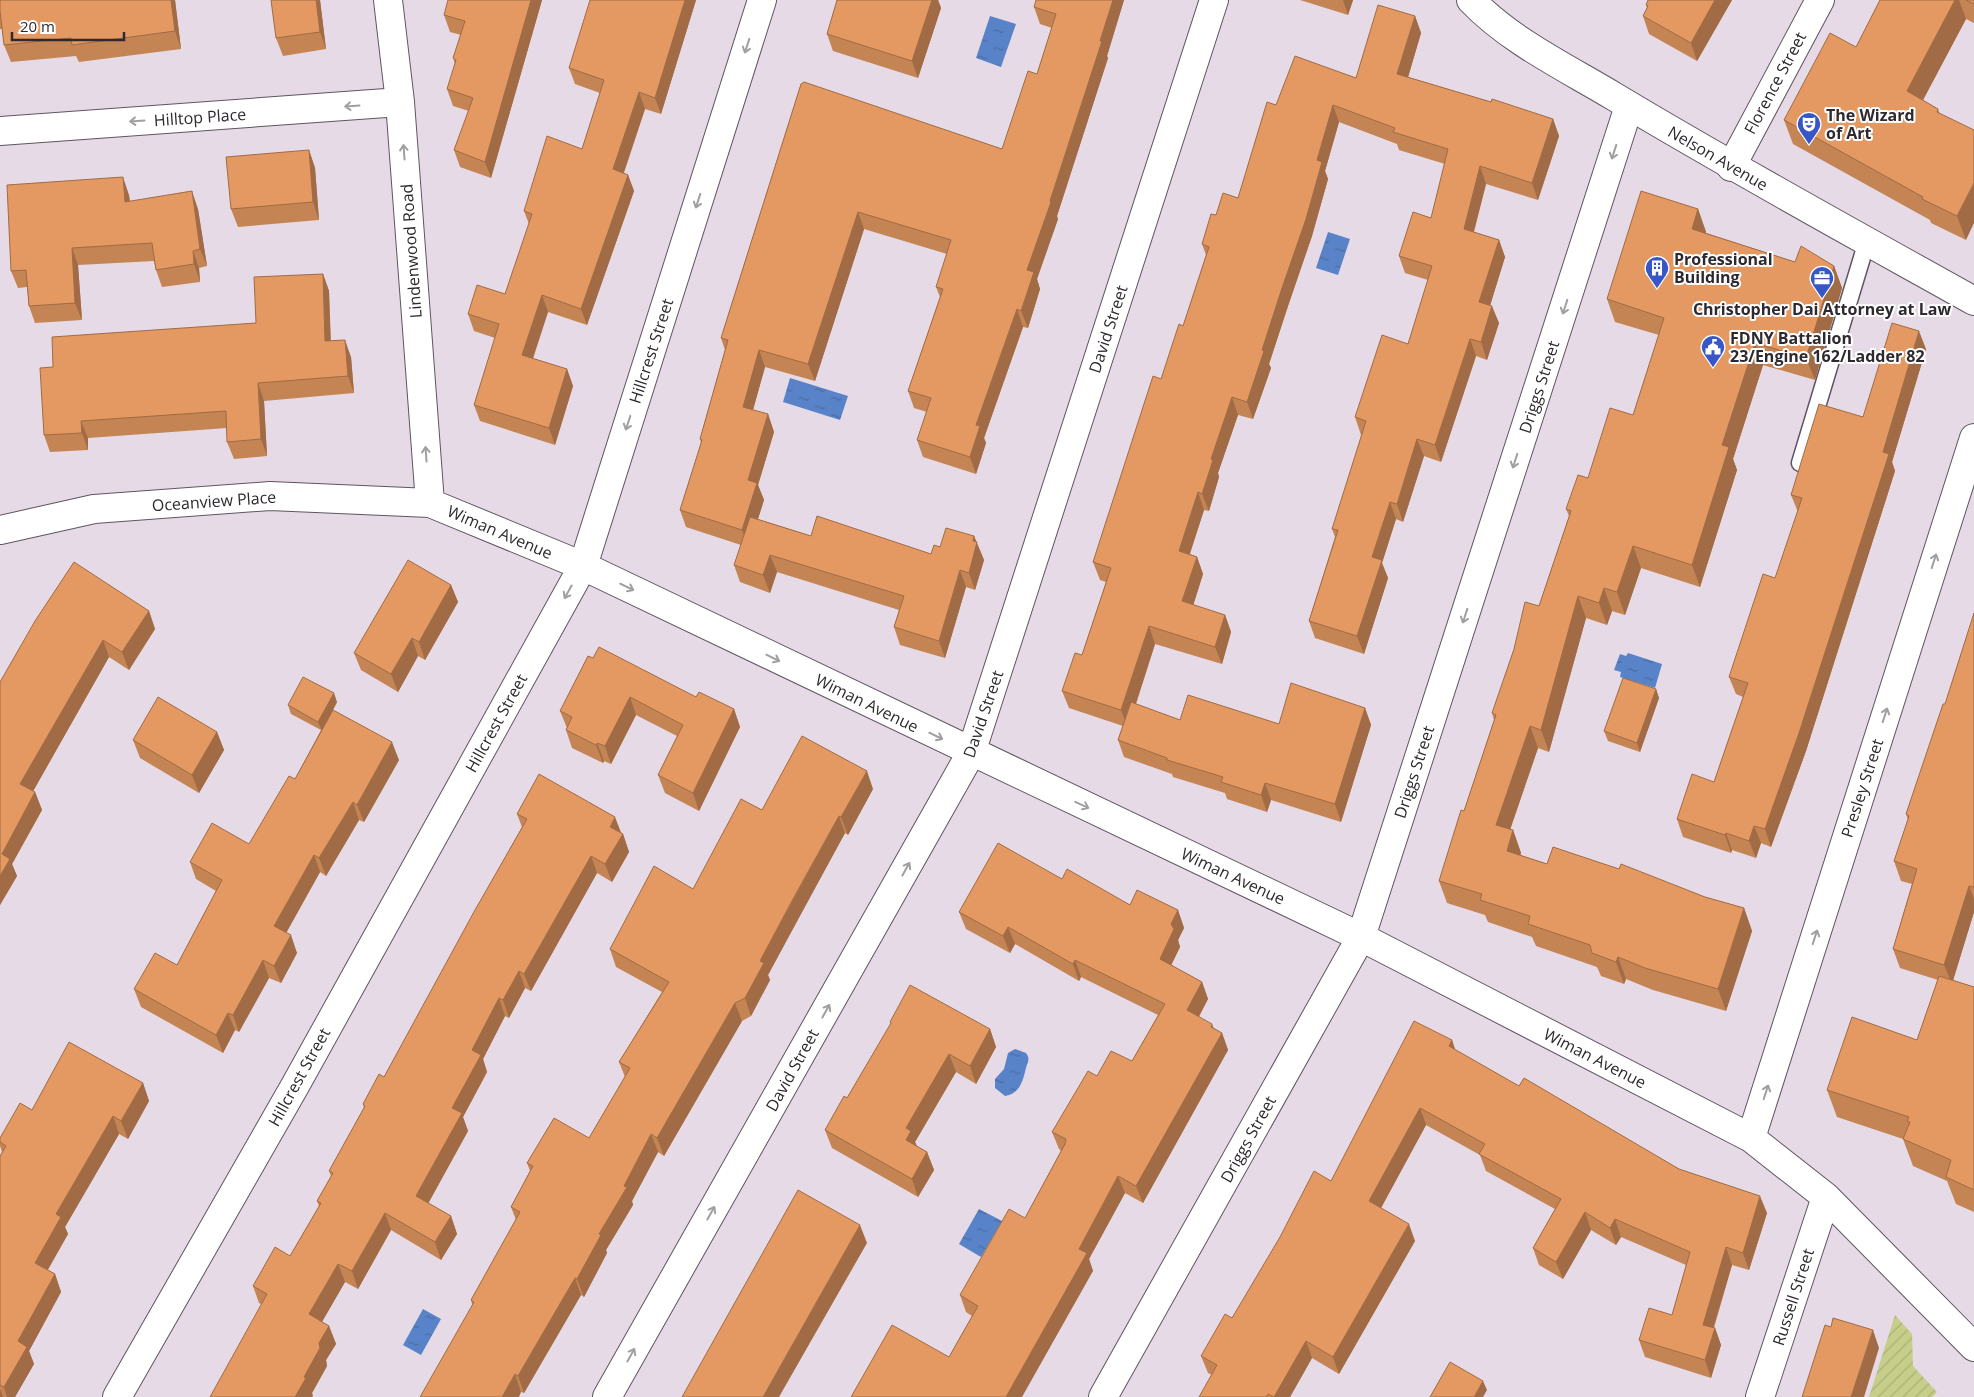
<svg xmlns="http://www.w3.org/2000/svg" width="1974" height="1397" font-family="'Open Sans',sans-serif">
	<defs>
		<pattern id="garden-furrows" width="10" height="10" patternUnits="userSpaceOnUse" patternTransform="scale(1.25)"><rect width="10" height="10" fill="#c6ce89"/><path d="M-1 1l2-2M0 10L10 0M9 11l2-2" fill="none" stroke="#aab177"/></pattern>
		<pattern id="water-ripples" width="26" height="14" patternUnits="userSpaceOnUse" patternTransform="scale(1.25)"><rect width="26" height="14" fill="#5983c8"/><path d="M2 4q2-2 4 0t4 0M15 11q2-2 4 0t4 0" fill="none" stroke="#4a6ba3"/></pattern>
	</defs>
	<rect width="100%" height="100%" fill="#e6dae7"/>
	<!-- garden -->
	<path fill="url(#garden-furrows)" d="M1895,1315L1912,1334L1913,1366L1937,1392L1932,1397H1869Z"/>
	<!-- water -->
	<path fill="url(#water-ripples)" d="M990,16L1016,24L1001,67L976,58Z
		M1328,232L1350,239L1338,275L1316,268Z
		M790,378L848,396L840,420L783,402Z
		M1628,653L1662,664L1655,688L1620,677L1621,672L1614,670L1620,654L1626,656Z
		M1015,1049L1026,1053C1031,1060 1027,1062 1026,1068C1023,1080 1020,1094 1005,1096L995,1088V1079L1004,1069L1008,1053Z
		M979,1209L1002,1221L981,1257L959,1244Z
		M423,1309L441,1319L421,1355L403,1345Z"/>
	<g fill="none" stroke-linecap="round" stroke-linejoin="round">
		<!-- service casing -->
		<g stroke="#5f5560" stroke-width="19">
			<path id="service" d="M1800,463L1867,241"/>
		</g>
		<!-- minor casing -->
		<g stroke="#5f5560" stroke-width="30">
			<path id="minor" d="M388,0L400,102L430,503
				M0,131L400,102
				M1731,167L1820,0
				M0,530L94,509L270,496L430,503L583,566L1361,937L1751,1138L1826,1197L1974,1347
				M1751,1138L1974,438
				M117,1397L296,1084L583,566L762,0
				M607,1397L971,753L1214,0
				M1103,1397L1361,937L1629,106
				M1760,1397L1826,1197"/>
		</g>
		<!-- tertiary casing -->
		<g stroke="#5f5560" stroke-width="30">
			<path id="tertiary" d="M1471,0C1510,41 1567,68 1615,97C1733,168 1854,234 1974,301"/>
		</g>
		<!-- service -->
		<use href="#service" stroke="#fff" stroke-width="16"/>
		<!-- minor -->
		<use href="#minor" stroke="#fff" stroke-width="28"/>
		<!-- tertiary -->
		<use href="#tertiary" stroke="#fff" stroke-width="28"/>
	</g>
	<!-- wall -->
	<path fill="#c48454" d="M0,0H175L181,49L79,62L76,56L11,62L4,45L2,29H0Z
		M320,0L326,49L283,56L276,38Z
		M542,0L491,178L460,167L454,150L469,111L453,106L447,89L455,64L453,58L461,35L450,32L444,15Z
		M696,0L661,114L645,109L624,173L628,175L634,191L587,325L548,312L533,359L567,369L573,386L555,445L480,421L474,405L495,338L474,331L468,314L505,294L529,224L524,211L582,149L600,93L575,84L569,68Z
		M837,0H938L941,8L918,78L833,51L827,34Z
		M1124,0L1107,56L1108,58L1057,216L1058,219L1037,279L1040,289L1028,328L1023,327L984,438L986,443L976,474L923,457L917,440L927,412L914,408L908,391L940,297L936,287L947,254L864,229L815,381L765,367L753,410L768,414L774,432L758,485L764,500L758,519L811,536L931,554L940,547L974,536L984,560L975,590L966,587L945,658L900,645L894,627L899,610L777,572L770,593L740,582L734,565L741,545L686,527L680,510L701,443L700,439L725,350L721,338L801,84L1002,149L1037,74L1052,28L1040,24L1034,7Z
		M1300,0H1353L1348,15Z
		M1648,0H1732L1697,61L1649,34L1643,16L1647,8L1646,5Z
		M1880,0H1974V23L1966,19L1923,100L1938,109L1940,114L1966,240L1931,223L1930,220L1793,144L1784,120L1856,47Z
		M1415,16L1421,33L1408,77L1491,102L1553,119L1559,136L1538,200L1486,184L1474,232L1499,240L1505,257L1490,305L1499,323L1487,360L1476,356L1441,462L1424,456L1403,522L1396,519L1382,563L1388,578L1364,654L1315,638L1309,621L1335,537L1332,529L1362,435H1361L1355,417L1408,344L1428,280L1405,273L1399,256L1431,218L1445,164L1399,150L1397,144L1339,122L1325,171L1328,179L1312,236L1288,306L1269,364L1271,368L1253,419L1238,415L1218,473L1219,477L1209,511L1204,510L1190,554L1197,557L1203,574L1193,605L1225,615L1231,632L1222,664L1155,644L1136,704L1180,720L1279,724L1365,708L1371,725L1341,822L1271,800L1267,812L1227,799L1225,793L1173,777L1172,774L1124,757L1118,740L1123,726L1069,708L1062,691L1082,655L1106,582L1100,580L1093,562L1161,379L1183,326L1206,255L1202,244L1216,215L1238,198L1276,105L1356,78Z
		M309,150L315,168L319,220L238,227L231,209Z
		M129,195L130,201L198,209L207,266L199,268L200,282L162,287L156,270L154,261L78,265L82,320L35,323L29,306L27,287L18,288L11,271Z
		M1698,209L1706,232V233L1795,262L1834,266L1842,288L1815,380L1763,365L1733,459L1737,470L1700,587L1641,568L1625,615L1612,611L1607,625L1586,618L1549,752L1538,748L1510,830H1513L1521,853L1520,855L1547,864L1705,897L1744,908L1752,931L1726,1011L1653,990L1626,979L1624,984L1601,976L1597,967L1536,946L1532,937L1488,922L1485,915L1447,903L1439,881L1464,811L1494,720L1492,713L1539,606L1569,516L1566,509L1633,415L1659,335L1615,322L1607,299Z
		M323,274L329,291L331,341L351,357L354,393L264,401L267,456L234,459L227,442V428L88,438V450L50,452L44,435L53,367L256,323Z
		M1926,349L1892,462L1895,471L1806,751L1771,847L1761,843L1756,858L1732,850L1731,853L1683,837L1677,819L1714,782L1743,697L1736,694L1729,677L1775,578L1798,512L1791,495Z
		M451,585L458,602L425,660L418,656L398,692L361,670L354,653Z
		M149,611L155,629L129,670L109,657L33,791L35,792L42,810L12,864L17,876L0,905V682Z
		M1974,613V912L1953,980L1974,987V1212L1956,1204L1947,1181L1913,1166L1903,1139L1837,1117L1827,1090L1917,1040L1938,980L1900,968L1893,949L1912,884L1901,881L1894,861L1908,820L1906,814L1945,704Z
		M588,656L696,697L734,709L740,727L699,811L665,793L658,775L677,736L636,715L611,764L604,761L603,763L572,748L566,730L567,728L560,711Z
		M1656,689L1659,698L1640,752L1608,741L1604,731Z
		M337,702L333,710L399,760L364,822L359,820L326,876L320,872L286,933L297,953L281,983L269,978L239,1032L235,1030L223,1053L141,1007L134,989L177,965L216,891L196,879L190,862L249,844L295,779L321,730L291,714L288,705Z
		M217,732L224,750L199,793L140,758L133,740Z
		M873,789L848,835L845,833L799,917L768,975L770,980L751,1016L742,1021L664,1156L658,1152L632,1201L633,1205L606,1250L607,1253L584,1297L581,1295L524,1393L521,1392L472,1304L471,1300L516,1220L511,1207L530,1171L527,1163L589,1138L625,1077L619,1062L662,992L616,967L610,949L693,889L762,810Z
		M517,814L622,834H623L629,852L612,882L597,873L531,991L525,988L509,1018L505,1016L483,1059L487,1072L463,1117L468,1131L428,1203L451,1216L457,1234L441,1260L391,1230L358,1289L345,1282L322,1322L329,1326L336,1344L326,1360L327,1366L312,1393L313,1396L261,1304L259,1303L253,1286L290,1256L319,1206L317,1201L331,1176L329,1171L364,1108L363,1104L384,1077L522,827Z
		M1062,879L1130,905L1178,910L1184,928L1178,940L1180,947L1171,965L1202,982L1208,999L1199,1017L1214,1028L1222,1033L1228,1050L1143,1203L1125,1193L1089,1259L1093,1271L949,1357L972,1316L966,1312L960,1295L1025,1218L1061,1151L1059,1149L1052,1132L1097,1076L1132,1061L1158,1015L1081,977L1079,981L1015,944L1010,953L966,929L959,912Z
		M890,1022L990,1029L996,1047L976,1084L956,1072L915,1142L917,1146L927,1152L934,1170L918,1197L832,1148L825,1130L847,1098L891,1024Z
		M1452,1040L1455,1050L1519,1086L1679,1169L1767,1213L1749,1270L1732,1265L1714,1328H1715L1721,1345L1711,1378L1645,1357L1639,1340L1672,1315L1686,1265L1621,1237L1616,1245L1591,1230L1563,1279L1539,1265L1533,1248L1555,1209L1486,1171L1480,1155L1426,1125L1381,1208L1415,1241L1339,1374L1312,1358L1290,1397H1199L1212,1375L1208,1373L1201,1356L1232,1318L1331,1181Z
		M143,1083L149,1101L128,1139L119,1134L65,1227L68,1234L48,1270L55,1274L61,1292L29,1351L34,1364L15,1397H0V1156L2,1152L0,1146V1138L32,1110Z"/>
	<!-- shaded-wall -->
	<path fill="#a06b45" d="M171,0H175L181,49L175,31Z
		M316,0H320L326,49L320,32Z
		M531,0H542L491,178L485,162Z
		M685,0H696L661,114L655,98Z
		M932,0H938L941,8L918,78L912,61Z
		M1113,0H1124L1107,56L1108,58L1057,216L1058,219L1037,279L1040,289L1028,328L1021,311L1027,270Z
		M1343,0H1353L1348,15Z
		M1715,0H1732L1697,61L1691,43Z
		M1955,0H1959L1966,19L1915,115L1907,91Z
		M1415,16L1421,33L1404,91L1397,74Z
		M639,92L645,109L619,186L613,169Z
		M1333,105L1339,122L1325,171L1328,179L1312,236L1288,306L1269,364L1271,368L1253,419L1247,402Z
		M1553,119L1559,136L1538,200L1532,183Z
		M309,150L315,168L319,220L313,202Z
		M1480,166L1486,184L1470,246L1464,229Z
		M628,175L634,191L587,325L581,309Z
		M123,177L129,195L131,219L125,202Z
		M1974,183V223L1966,240L1957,216Z
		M192,191L198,209L207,266L200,249Z
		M1698,209L1706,232L1700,251L1692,229Z
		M858,212L864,229L815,381L808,364Z
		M1499,240L1505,257L1486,319L1479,302Z
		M72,248L78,265L82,320L75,303Z
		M193,251L199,268L200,282L194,264Z
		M1834,266L1842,288L1815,380L1806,358Z
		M323,274L329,291L331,359L325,341Z
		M542,295L548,312L528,372L522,355Z
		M1492,306L1499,323L1487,360L1481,342Z
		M1017,309L1023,327L984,438L986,443L976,474L970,457L976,425Z
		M1919,331L1926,349L1892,462L1895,471L1806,751L1771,847L1765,829L1883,452Z
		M1470,339L1476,356L1441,462L1435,445Z
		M345,340L351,357L354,393L348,376Z
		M1755,343L1763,365L1733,459L1737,470L1700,587L1692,565L1722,445Z
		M759,350L765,367L749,424L743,407Z
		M567,369L573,386L555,445L549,428Z
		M258,383L264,401L267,456L261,439Z
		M1232,397L1238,415L1218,473L1219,477L1209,511L1202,494L1211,459Z
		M768,414L774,432L758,485L764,500L749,547L742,530L748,480Z
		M81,421L88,438V450L82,433Z
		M1417,439L1424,456L1403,522L1397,504Z
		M1198,492L1204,510L1185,568L1179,551Z
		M1390,502L1396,519L1382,563L1388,578L1364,654L1357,636L1372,557Z
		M974,536L984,560L975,590L969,573L973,541Z
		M1633,546L1641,568L1625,615L1617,592Z
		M770,555L777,572L770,593L763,575Z
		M1197,557L1203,574L1189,619L1182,601Z
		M960,570L966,587L945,658L939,641Z
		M451,585L458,602L425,660L419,642Z
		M1604,588L1612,611L1607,625L1599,603Z
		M1578,596L1586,618L1549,752L1541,730Z
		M149,611L155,629L129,670L122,652Z
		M1225,615L1231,632L1222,664L1215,647Z
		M1149,626L1155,644L1128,728L1121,710Z
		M412,638L418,656L398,692L391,674Z
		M103,640L109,657L27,802L20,784Z
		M1656,689L1659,698L1640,752L1637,743Z
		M334,693L337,702L322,731L318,722Z
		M630,697L636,715L611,764L605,746Z
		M1365,708L1371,725L1341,822L1335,804Z
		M734,709L740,727L699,811L693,793Z
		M1530,726L1538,748L1504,847L1496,825Z
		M217,732L224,750L199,793L192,775Z
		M392,742L399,760L364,822L357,805Z
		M597,743L604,761L603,763L596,745Z
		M867,771L873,789L848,835L841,817Z
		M1265,783L1271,800L1267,812L1261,795Z
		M35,792L42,810L12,864L17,876L0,905V876L2,854Z
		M353,802L359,820L326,876L319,858Z
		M839,816L845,833L768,975L770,980L751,1016L745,998L760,961Z
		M615,817L622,835L610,827Z
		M1754,826L1761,843L1756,858L1749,841Z
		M1513,830L1521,853L1515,873L1507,851Z
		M1726,833L1732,850L1731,853L1725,835Z
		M623,834L629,852L612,882L605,864Z
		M314,855L320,872L280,944L274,926Z
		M591,856L597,873L531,991L524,974Z
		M1969,886L1974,899V912L1952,984L1944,965Z
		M1744,908L1752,931L1726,1011L1718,989Z
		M1178,910L1184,928L1178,940L1180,947L1166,976L1160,959L1171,924Z
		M1008,927L1015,944L1010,953L1003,936Z
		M291,935L297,953L281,983L274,966Z
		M1618,957L1626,979L1624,984L1616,962Z
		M263,960L269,978L239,1032L233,1015Z
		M1075,960L1081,977L1079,981L1073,964Z
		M519,971L525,988L509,1018L503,1000Z
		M1202,982L1208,999L1193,1027L1187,1010Z
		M499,998L505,1016L483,1059L487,1072L463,1117L468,1131L423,1213L416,1196L452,1108L472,1050Z
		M735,1003L742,1021L664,1156L657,1138Z
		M228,1013L235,1030L223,1053L216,1035Z
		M1212,1024L1218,1040L1222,1033L1228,1050L1143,1203L1136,1186Z
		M990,1029L996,1047L976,1084L970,1066Z
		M1452,1040L1458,1058L1449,1046Z
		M949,1054L956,1072L915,1142L918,1149L906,1140V1128Z
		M143,1083L149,1101L128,1139L121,1121Z
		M1420,1108L1426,1125L1375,1219L1369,1201Z
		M113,1116L119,1134L65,1227L68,1234L41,1281L35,1263L56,1214Z
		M651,1134L658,1152L632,1201L633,1205L606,1250L607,1253L584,1297L577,1279L599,1234Z
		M927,1152L934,1170L918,1197L912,1179Z
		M1118,1176L1125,1193L1089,1259L1093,1271L1022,1397H1006L1079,1249Z
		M1760,1196L1767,1213L1749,1270L1743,1253Z
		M1585,1212L1591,1230L1563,1279L1556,1262Z
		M385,1213L391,1230L358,1289L352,1271Z
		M451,1216L457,1234L441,1260L435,1242Z
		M1615,1219L1621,1237L1616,1245L1610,1228Z
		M1409,1224L1415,1241L1339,1374L1333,1357Z
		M860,1225L867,1243L779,1397H763Z
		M1726,1247L1732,1265L1709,1342L1703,1325Z
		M338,1264L345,1282L316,1332L309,1314Z
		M55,1274L61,1292L29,1351L34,1364L15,1397H7L4,1387L18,1341Z
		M575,1278L581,1295L524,1393L518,1376Z
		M329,1326L336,1344L326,1360L327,1366L312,1393L313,1396L312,1397H295L319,1343Z
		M1715,1328L1721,1345L1711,1378L1705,1360Z
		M1873,1330L1879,1348L1864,1397H1851Z
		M1306,1341L1312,1358L1290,1397H1274Z
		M515,1374L521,1392L519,1397H502Z
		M1483,1381L1487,1390L1483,1397H1474Z
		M0,1389L3,1397H0Z"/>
	<!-- building -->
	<path fill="#e49962" stroke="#a06b45" d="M0,0H171L175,31L72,45L71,38L4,45L0,11Z
		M271,0H316L320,32L276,38Z
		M448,0H531L485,162L454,150L473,98L447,89L456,60L453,58L465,21L444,15Z
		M590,0H685L655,98L639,92L613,169L628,175L581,309L542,295L522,355L567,369L549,428L474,405L499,324L468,314L477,285L505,294L532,214L524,211L547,136L582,149L604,80L569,68Z
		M837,0H932L912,61L827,34Z
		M1036,0H1113L1100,41H1102L1050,201L1051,202L1027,270L1034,272L1021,311L1017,309L976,425L980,426L970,457L917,440L931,398L908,391L943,289L936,287L951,240L858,212L808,364L759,350L743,407L768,414L748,480L757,483L742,530L680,510L702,440L700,439L728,340L721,338L801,84L804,82L1002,149L1028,71L1037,74L1056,14L1034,7Z
		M1648,0H1715L1691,43L1643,16L1648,6L1646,5Z
		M1880,0H1955L1907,91L1938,109L1937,112L1974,130V183L1957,216L1922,199L1923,197L1784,120L1830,33L1856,47Z
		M1966,0H1974V4Z
		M1378,5L1415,16L1397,74L1491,102L1492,99L1553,119L1532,183L1480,166L1464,229L1499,240L1479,302L1492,306L1481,342L1470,339L1435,445L1417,439L1397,504L1390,502L1372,557L1382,560L1357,636L1309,621L1338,530L1332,529L1366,421L1355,417L1382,335L1408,344L1432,266L1399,256L1413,212L1431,218L1448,149L1393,132L1395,128L1333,105L1317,160L1322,162L1306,219L1282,288L1262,350L1264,351L1247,402L1232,397L1211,459L1213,460L1202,494L1198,492L1179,551L1197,557L1182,601L1225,615L1215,647L1149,626L1121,710L1062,691L1075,653L1082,655L1111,568L1093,562L1153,376L1161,379L1179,324L1183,326L1209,247L1202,244L1211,214L1216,215L1223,193L1238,198L1267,102L1276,105L1295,56L1356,78Z
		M309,150L313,202L231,209L226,157Z
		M123,177L125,202L192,191L200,249L193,251L194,264L156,270L152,243L72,248L75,303L29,306L26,270L11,271L7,185Z
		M1641,191L1698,209L1692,229L1795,262L1801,246L1834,266L1806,358L1755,343L1722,445L1729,447L1692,565L1633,546L1617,592L1604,588L1599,603L1578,596L1541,730L1530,726L1496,825L1513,830L1507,851L1547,864L1553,847L1619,869L1621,864L1705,897L1744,908L1718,989L1645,968L1618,957L1616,962L1592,953L1590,945L1528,924L1530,916L1480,900L1482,894L1439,881L1461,810L1464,811L1496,715L1492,713L1514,649L1525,602L1539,606L1571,511L1566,509L1578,475L1588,478L1610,408L1633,415L1664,318L1607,299Z
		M323,274L325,341L345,340L348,376L258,383L261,439L227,442L226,411L81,421L82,433L44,435L40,368L53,367L52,337L256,323L254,277Z
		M1892,323L1919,331L1883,452L1889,454L1799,733L1765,829L1754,826L1749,841L1726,833L1725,835L1677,819L1692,774L1714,782L1748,683L1729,677L1763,574L1775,578L1802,498L1791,495L1819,404L1863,417Z
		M817,516L931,554L934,545L940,547L946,528L974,536L973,541L977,542L969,573L960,570L939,641L894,627L904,596L770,555L763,575L734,565L750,517L811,536Z
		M408,560L451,585L419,642L412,638L391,674L354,653Z
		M74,562L149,611L122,652L103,640L20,784L35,792L2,854L10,859L0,876V682L35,621Z
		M1974,613V887L1969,886L1944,965L1893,949L1917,869L1894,861L1909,816L1906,814L1943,704H1945Z
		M599,647L696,697L699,692L734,709L693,793L658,775L683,725L630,697L605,746L597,743L596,745L566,730L572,717L560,711L588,656L593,658Z
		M303,677L334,693L318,722L288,705Z
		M1623,678L1656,689L1637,743L1604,731Z
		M1291,683L1365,708L1335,804L1265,783L1261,795L1221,782L1223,777L1167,760V758L1118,740L1131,702L1180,720L1188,695L1279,724Z
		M158,697L217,732L192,775L133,740Z
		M333,710L392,742L357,805L353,802L319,858L314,855L274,926L291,935L274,966L263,960L233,1015L228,1013L216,1035L134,989L155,953L177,965L222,880L190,862L212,823L249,844L289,776L295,779Z
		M802,736L867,771L841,817L839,816L793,899L760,961L764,963L745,998L735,1003L657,1138L651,1134L624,1186L627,1187L599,1234L601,1235L577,1279L575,1278L518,1376L515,1374L502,1397H420L474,1302L471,1300L520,1212L511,1207L533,1166L527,1163L554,1118L589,1138L630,1068L619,1062L669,982L610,949L654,866L693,889L741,799L762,810Z
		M539,774L615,817L610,827L623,834L605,864L591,856L524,974L519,971L503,1000L499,998L472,1050L481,1055L452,1108L462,1113L416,1196L451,1216L435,1242L385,1213L352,1271L338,1264L309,1314L329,1326L319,1343L320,1348L304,1377L306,1378L295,1397H210L267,1294L253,1286L275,1247L290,1256L321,1203L317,1201L333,1173L329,1171L365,1106L363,1104L379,1074L384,1077L475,910L527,819L517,814Z
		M998,843L1062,879L1067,869L1130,905L1137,890L1178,910L1171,924L1174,929L1160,959L1202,982L1187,1010L1212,1024L1211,1027L1222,1033L1136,1186L1118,1176L1079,1249L1087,1253L1006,1397H851L892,1325L949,1357L978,1306L960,1295L1009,1209L1025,1218L1065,1144L1066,1139L1052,1132L1088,1071L1097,1076L1111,1051L1132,1061L1165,1004L1075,960L1073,964L1008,927L1003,936L959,912Z
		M1939,976L1974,987V1190L1946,1177L1951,1160L1903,1139L1910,1122L1907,1121L1909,1117L1827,1090L1852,1017L1917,1040Z
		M910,985L990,1029L970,1066L949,1054L906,1128L911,1131L906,1140L927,1152L912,1179L825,1130L844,1096L847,1098L891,1023L890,1022Z
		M1414,1021L1452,1040L1449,1046L1519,1086L1524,1078L1679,1169L1760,1196L1743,1253L1726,1247L1703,1325L1715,1328L1705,1360L1639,1340L1649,1308L1672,1315L1690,1252L1615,1219L1610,1228L1585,1212L1556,1262L1533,1248L1561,1199L1479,1154L1485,1144L1420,1108L1369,1201L1409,1224L1333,1357L1306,1341L1274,1397L1268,1394L1266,1397H1199L1217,1365L1201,1356L1225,1314L1232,1318L1280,1237L1314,1171L1331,1181Z
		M69,1042L143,1083L121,1121L113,1116L56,1214L61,1217L35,1263L55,1274L18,1341L27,1347L4,1387L0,1385V1156L6,1146L0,1142V1138L20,1103L32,1110Z
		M798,1190L860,1225L763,1397H682Z
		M1833,1318L1873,1330L1851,1397H1802L1825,1325L1831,1327Z
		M1450,1362L1483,1381L1474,1397H1430Z"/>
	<!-- one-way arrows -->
	<defs><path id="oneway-shaft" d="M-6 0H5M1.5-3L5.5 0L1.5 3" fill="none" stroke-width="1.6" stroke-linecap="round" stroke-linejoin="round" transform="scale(1.25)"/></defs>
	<g stroke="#a09fa1">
		<use href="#oneway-shaft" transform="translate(747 46) rotate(108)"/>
		<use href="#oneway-shaft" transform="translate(352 106) rotate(176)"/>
		<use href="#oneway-shaft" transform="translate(137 121) rotate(176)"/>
		<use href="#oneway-shaft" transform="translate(404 152) rotate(-94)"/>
		<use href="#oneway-shaft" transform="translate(1614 152) rotate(108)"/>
		<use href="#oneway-shaft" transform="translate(698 201) rotate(108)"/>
		<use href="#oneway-shaft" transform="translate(1565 307) rotate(108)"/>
		<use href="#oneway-shaft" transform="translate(628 423) rotate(108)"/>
		<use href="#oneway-shaft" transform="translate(426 454) rotate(-94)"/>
		<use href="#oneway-shaft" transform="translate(1515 461) rotate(108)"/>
		<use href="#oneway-shaft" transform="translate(1934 561) rotate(-72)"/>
		<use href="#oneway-shaft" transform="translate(627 587) rotate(26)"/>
		<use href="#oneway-shaft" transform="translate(568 592) rotate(119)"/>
		<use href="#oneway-shaft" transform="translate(1465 616) rotate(108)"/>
		<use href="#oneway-shaft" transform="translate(773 658) rotate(26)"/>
		<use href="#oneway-shaft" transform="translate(1885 715) rotate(-72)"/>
		<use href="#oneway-shaft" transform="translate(936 736) rotate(26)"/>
		<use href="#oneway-shaft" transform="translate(1082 805) rotate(25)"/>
		<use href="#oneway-shaft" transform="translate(906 869) rotate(-61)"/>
		<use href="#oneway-shaft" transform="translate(1815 937) rotate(-72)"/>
		<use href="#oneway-shaft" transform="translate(826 1011) rotate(-61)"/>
		<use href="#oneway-shaft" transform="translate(1766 1092) rotate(-72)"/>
		<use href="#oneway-shaft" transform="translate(711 1213) rotate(-61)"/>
		<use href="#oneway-shaft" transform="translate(631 1355) rotate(-61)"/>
	</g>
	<!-- icons -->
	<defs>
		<g id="theatre-pin" transform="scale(1.25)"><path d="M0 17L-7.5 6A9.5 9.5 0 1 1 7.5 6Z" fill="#3757c8" stroke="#fff"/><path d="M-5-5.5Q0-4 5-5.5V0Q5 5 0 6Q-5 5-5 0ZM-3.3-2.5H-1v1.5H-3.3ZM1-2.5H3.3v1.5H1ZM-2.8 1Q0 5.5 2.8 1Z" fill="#fff"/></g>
		<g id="building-pin" transform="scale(1.25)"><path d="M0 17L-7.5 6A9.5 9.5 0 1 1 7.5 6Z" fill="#3757c8" stroke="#fff"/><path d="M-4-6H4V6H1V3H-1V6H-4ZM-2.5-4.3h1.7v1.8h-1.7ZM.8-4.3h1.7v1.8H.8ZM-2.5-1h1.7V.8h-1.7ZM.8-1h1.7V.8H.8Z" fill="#fff"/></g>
		<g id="office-pin" transform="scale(1.25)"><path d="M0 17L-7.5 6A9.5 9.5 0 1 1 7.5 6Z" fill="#3757c8" stroke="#fff"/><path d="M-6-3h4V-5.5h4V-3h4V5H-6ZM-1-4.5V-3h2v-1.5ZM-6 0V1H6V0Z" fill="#fff"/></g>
		<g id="civic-pin" transform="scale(1.25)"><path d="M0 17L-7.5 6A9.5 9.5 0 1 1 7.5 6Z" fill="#3757c8" stroke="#fff"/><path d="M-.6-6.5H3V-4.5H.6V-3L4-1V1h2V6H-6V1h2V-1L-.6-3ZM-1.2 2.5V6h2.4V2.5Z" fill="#fff"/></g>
	</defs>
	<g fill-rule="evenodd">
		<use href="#theatre-pin" x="1809" y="124"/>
		<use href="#building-pin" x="1657" y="268"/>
		<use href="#office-pin" x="1822" y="278"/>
		<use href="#civic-pin" x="1713" y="347"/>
	</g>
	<g text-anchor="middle" stroke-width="4" stroke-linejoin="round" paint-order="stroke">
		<!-- street labels -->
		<g font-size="16" fill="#2d292e" stroke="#fff">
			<text transform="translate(1775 83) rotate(-62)" y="6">Florence Street</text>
			<text transform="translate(200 117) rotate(-4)" y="6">Hilltop Place</text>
			<text transform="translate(1718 158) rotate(30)" y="6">Nelson Avenue</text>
			<text transform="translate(411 251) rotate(-94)" y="6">Lindenwood Road</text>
			<text transform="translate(1108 329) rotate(-72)" y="6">David Street</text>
			<text transform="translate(651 351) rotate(-72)" y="6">Hillcrest Street</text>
			<text transform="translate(1539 387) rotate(-72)" y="6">Driggs Street</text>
			<text transform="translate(214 501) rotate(-4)" y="6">Oceanview Place</text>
			<text transform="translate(500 532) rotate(23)" y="6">Wiman Avenue</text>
			<text transform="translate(867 703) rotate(26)" y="6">Wiman Avenue</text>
			<text transform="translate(983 714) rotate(-71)" y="6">David Street</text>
			<text transform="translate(496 723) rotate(-61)" y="6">Hillcrest Street</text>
			<text transform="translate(1414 772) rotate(-72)" y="6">Driggs Street</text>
			<text transform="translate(1862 788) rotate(-72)" y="6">Presley Street</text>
			<text transform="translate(1233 876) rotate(25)" y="6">Wiman Avenue</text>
			<text transform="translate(1595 1058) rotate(27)" y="6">Wiman Avenue</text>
			<text transform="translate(792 1070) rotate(-61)" y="6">David Street</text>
			<text transform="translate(299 1077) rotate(-61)" y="6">Hillcrest Street</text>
			<text transform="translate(1248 1139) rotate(-61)" y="6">Driggs Street</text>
			<text transform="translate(1793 1297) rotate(-72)" y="6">Russell Street</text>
		</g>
		<!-- poi labels -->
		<g font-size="16" font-weight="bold" fill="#2d292e" stroke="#fff" text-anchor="start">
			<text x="1826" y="121">The Wizard<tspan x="1826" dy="18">of Art</tspan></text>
			<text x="1674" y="265">Professional<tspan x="1674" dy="18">Building</tspan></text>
			<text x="1822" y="315" text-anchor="middle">Christopher Dai Attorney at Law</text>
			<text x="1730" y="344">FDNY Battalion<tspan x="1730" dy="18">23/Engine 162/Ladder 82</tspan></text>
		</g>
	</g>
	<!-- scale -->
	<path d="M12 32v8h112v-8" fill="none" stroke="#2d292e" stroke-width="2.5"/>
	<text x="20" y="32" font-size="15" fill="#2d292e" stroke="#ffffff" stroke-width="4" paint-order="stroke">20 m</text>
</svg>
